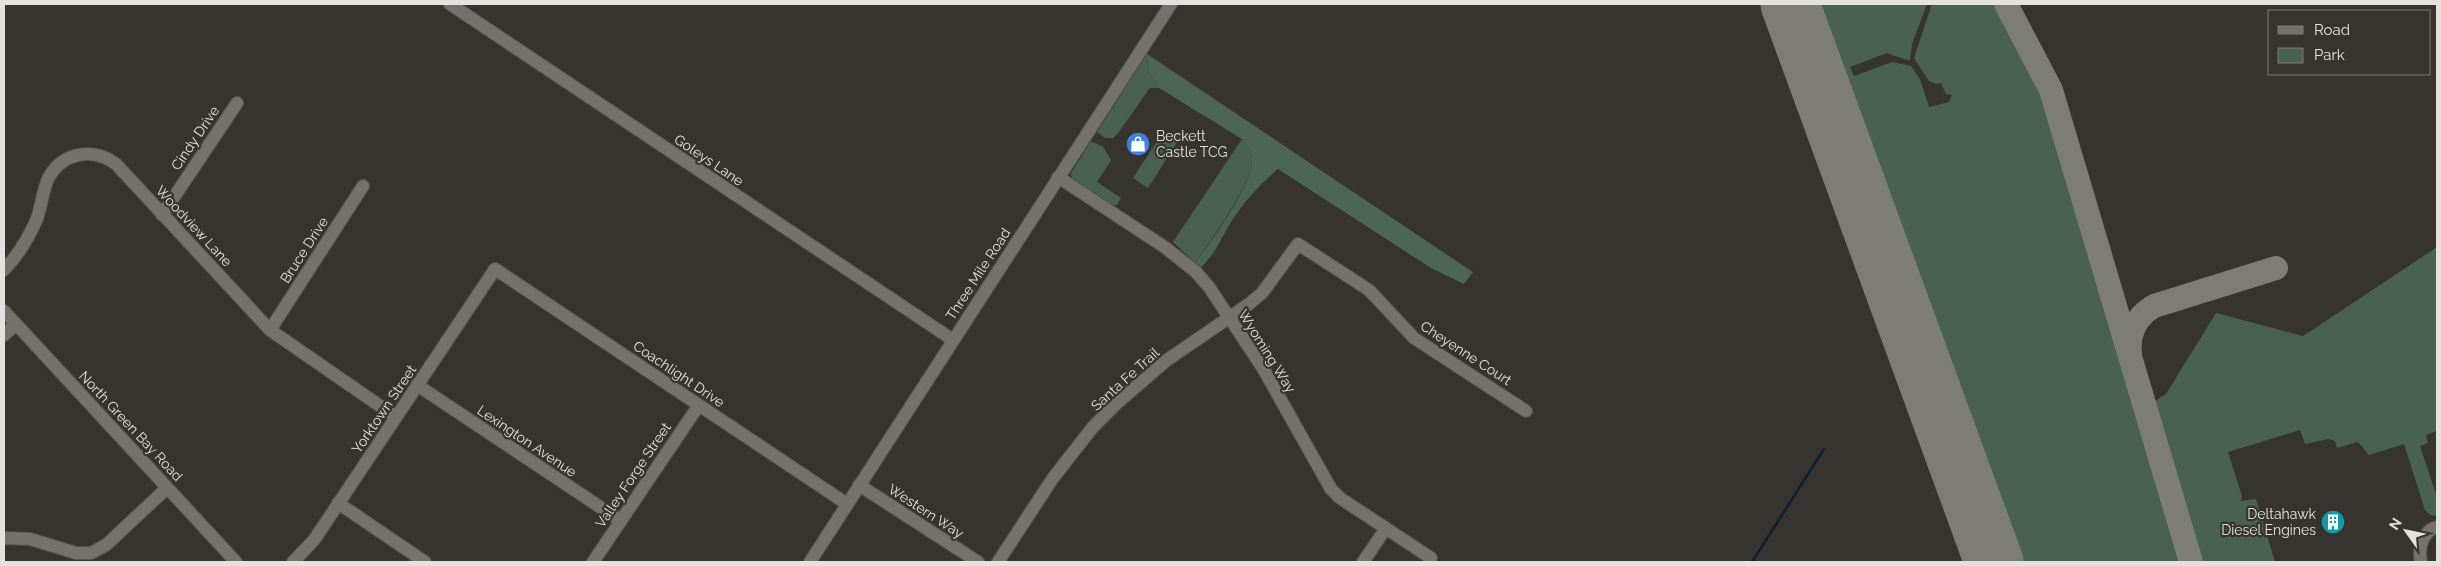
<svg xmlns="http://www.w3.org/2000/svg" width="2441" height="566" font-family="Raleway,sans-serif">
	<rect width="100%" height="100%" fill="#37342f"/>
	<!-- green -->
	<path fill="#486152" d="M1810,4H1927L1912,44L1910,61L1887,53L1850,67L1854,76L1892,62L1911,66L1920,79L1929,107L1949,102L1952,95L1946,94L1941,83L1936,84L1929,81L1914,58L1932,4H1994L2040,91L2180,562H2014Z
		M1147,54L1148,71L1159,88H1150L1118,133L1113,138H1105L1097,132Z
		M1163,132L1178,141L1148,188L1133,178Z
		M1242,139C1247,145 1252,151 1252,159C1254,182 1209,243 1195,263L1173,242Z
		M1091,141L1103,147L1111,160L1097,182L1121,198L1117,205H1110L1072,180L1071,173Z
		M2437,247V431L2426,435L2428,443L2420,446L2437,497V516L2430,515L2425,510L2404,444L2369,455L2358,442L2337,448L2335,441L2328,439L2305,444L2300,430L2228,452L2242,496L2241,501L2256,499L2275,562H2203L2155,401L2166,394L2216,313L2303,336Z"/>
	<!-- forest -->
	<path fill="#4b6655" d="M1147,54L1473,272L1464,284L1431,268L1278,169C1258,186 1240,206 1227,229C1217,246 1215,254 1200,268L1195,263C1210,243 1254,183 1252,159C1252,151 1247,145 1242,139L1159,88L1148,71Z"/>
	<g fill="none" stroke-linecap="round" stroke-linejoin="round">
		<!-- stream -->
		<path stroke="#111e31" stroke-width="2.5" d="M1752,562L1824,449"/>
		<!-- taxiway -->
		<path stroke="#7e7c76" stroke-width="24" d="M2006,4L2051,90L2191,562
			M2130,353C2128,333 2137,316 2154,306L2276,268"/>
		<!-- runway -->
		<path stroke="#7e7c76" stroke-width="59" d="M1790,4L1994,562"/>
		<!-- minor casing -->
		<g stroke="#55534f" stroke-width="14">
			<path id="minor" d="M450,4L953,340
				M1058,177L1166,248L1196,272L1209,287L1264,370L1331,489L1340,498L1431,558
				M162,215L237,103
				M4,270C17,256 28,239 36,221C42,207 42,190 49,177C64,151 94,148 116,164L270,330L396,417
				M4,311L236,562
				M270,330L363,186
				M4,335L16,324
				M417,385L621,521
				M859,485L978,562
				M338,503L425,562
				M4,538L30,539L76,553H91L106,545L167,488
				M293,562L314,540L495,269L847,504
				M593,562L699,405
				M810,562L1171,4
				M998,562L1053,478L1093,427L1116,404L1167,360L1249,304L1262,293L1298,244L1369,290L1414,338L1526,411
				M1363,562L1386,528
				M2421,562C2418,549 2422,531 2437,527"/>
		</g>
		<!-- minor -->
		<use href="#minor" stroke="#75726c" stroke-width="12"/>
	</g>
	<!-- icons -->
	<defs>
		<g id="shop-disc" transform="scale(1.25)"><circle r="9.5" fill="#3f7fe0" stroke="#37342f"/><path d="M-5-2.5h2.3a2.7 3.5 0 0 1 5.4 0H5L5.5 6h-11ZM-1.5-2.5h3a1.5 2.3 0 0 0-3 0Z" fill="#fff"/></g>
		<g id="building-disc" transform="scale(1.25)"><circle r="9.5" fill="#0f9aa8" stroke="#37342f"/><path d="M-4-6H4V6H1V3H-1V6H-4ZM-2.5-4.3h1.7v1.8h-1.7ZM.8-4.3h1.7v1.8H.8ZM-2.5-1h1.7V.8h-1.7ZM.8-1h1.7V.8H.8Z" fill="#fff"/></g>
	</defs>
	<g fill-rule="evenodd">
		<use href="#shop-disc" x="1138" y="144"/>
		<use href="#building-disc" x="2333" y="522"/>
	</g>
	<g text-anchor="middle" stroke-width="4.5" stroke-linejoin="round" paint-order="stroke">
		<!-- poi labels -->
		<g font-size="14" fill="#e3e2de" stroke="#37342f" text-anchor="start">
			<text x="1156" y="141">Beckett<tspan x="1156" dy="16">Castle TCG</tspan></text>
			<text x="2316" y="519" text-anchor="end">Deltahawk<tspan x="2316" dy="16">Diesel Engines</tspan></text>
		</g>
		<!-- street labels -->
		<g font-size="14" fill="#e3e2de" stroke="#37342f">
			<text transform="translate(195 138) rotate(-56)" y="5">Cindy Drive</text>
			<text transform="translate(709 160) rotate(34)" y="5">Goleys Lane</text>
			<text transform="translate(194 226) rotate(47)" y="5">Woodview Lane</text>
			<text transform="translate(304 250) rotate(-57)" y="5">Bruce Drive</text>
			<text transform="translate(978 274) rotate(-57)" y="5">Three Mile Road</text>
			<text transform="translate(1267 351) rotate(58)" y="5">Wyoming Way</text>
			<text transform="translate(1466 353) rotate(33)" y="5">Cheyenne Court</text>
			<text transform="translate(679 374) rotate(34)" y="5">Coachlight Drive</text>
			<text transform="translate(1125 379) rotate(-42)" y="5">Santa Fe Trail</text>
			<text transform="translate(384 409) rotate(-56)" y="5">Yorktown Street</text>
			<text transform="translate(131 426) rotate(47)" y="5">North Green Bay Road</text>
			<text transform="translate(527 441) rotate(34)" y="5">Lexington Avenue</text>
			<text transform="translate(633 475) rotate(-56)" y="5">Valley Forge Street</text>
			<text transform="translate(926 511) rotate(33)" y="5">Western Way</text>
		</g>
	</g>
	<!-- border -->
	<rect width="2441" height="566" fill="none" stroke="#e3e2de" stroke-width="10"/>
	<!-- legend -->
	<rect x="2268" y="10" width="162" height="65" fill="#37342f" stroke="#7c7a75"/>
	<rect x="2278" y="26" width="25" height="8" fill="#75726c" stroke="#7c7a75"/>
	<text x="2314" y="35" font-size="15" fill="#e3e2de">Road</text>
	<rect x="2278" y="48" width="25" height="15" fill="#486152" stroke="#7c7a75"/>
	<text x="2314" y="60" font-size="15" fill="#e3e2de">Park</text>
	<!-- north arrow -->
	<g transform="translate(2406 531) rotate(303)" stroke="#37342f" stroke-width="4" paint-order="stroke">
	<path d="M0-4L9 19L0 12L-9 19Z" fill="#e3e2de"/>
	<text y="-8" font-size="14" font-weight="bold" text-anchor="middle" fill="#e3e2de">N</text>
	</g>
</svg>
